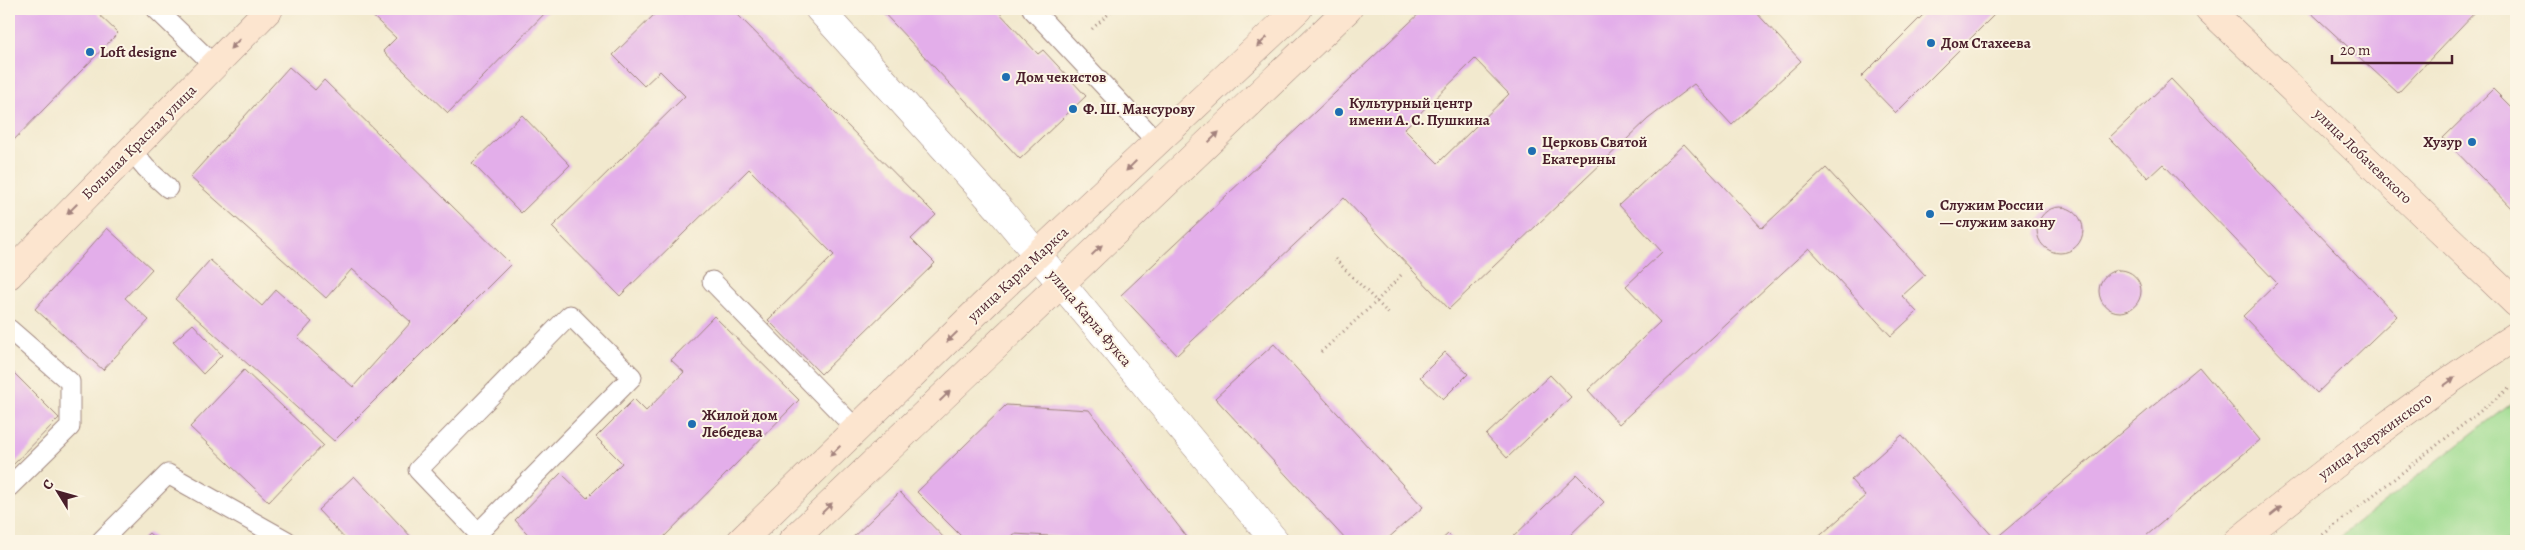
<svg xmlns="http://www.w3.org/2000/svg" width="2525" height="550" font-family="Alegreya,serif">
	<rect width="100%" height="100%" fill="#fcf5e5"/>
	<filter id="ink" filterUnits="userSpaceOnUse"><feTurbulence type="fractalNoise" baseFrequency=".02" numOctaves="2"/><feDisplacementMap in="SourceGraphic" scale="10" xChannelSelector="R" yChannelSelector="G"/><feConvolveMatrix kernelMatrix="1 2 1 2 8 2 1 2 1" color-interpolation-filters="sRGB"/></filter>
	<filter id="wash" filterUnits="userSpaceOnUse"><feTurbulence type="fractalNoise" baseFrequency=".0096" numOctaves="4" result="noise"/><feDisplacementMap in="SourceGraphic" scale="20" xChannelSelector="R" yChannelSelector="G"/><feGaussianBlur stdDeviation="1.12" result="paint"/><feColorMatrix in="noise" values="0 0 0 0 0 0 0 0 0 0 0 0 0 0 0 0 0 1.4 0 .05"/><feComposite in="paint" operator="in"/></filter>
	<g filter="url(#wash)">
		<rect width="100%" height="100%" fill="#f2e9ce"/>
		<!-- green -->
		<path fill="#9edc90" stroke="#747e5e" d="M2516,399V541H2335Z"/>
		<g id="blocks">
			<!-- building -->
			<path fill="#e3aeea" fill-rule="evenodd" d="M10,9H93L118,33L9,145Z
				M365,9H549L448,113L383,51L396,38Z
				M660,9H732L936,215L911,239L935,263L821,374L768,320L834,255L749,169L620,296L552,227L685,96L660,71L644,86L613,55Z
				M880,9H996L1038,54L1043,50L1086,96L1020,159Z
				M1424,9H1753L1801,61L1732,125L1694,84L1648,119L1449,309L1344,198L1177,355L1121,295ZM1475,59L1509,94L1438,163L1404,129Z
				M1929,9H2000L1896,113L1861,77Z
				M2307,9H2478L2398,93Z
				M289,67L315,90L324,80L511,264L334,441L175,299L210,260L262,306L276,290L312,322L298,338L353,387L411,322L352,269L326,298L190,177Z
				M2171,79L2397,316L2317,393L2243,316L2277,283L2163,164L2148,178L2109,138Z
				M2493,89L2516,112V213L2443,138Z
				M522,115L570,165L521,213L472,163Z
				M1684,144L1762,228L1826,168L1925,275L1902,296L1917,312L1891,336L1809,248L1619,424L1588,390L1660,322L1626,286L1662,252L1619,205Z
				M2037 230a23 23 0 1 1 46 0a23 23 0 1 1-46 0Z
				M107,228L152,269L125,298L149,320L103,370L35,309Z
				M2099 291a21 21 0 1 1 42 0a21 21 0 1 1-42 0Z
				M714,316L799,400L660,541H534L515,520L561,473L587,498L622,463L596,437L634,399L646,411L684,372L671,360Z
				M193,324L222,355L203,374L173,342Z
				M1274,344L1423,507L1385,541H1347L1215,398Z
				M1445,352L1468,374L1443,399L1420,377Z
				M2199,367L2260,440L2140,541H1814L1865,496L1851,480L1902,435L1995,539Z
				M9,368L59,418L9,469Z
				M244,370L323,445L269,502L190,427Z
				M1550,375L1571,397L1507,458L1486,435Z
				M1006,405L1089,410L1190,541H1071L1067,537L1014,534L1006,541H966L917,492Z
				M1577,475L1604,502L1564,541H1509Z
				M354,476L415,541H347L318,510Z
				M900,492L947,541H849Z
				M149,533L158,541H140Z
				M1448,534L1455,541H1440Z"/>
		</g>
	</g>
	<g filter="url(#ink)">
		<use href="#blocks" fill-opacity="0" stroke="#9e847c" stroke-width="1"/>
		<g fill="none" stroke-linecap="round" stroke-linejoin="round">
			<!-- lane casing -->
			<g stroke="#9e847c" stroke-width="21">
				<path id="lane" d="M156,9L214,65
					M1032,9L1156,141
					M131,150L146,168L168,188
					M712,281L857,430
					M9,329L70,382V427L9,487
					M101,541L168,474L287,541
					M478,541V533L632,377L570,315L418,470L478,533"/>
			</g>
			<!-- street casing -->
			<g stroke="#9e847c" stroke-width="29">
				<path id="street" d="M819,9L1001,211L1275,541"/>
			</g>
			<!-- secondary casing -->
			<g stroke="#9e847c" stroke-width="29">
				<path id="secondary" d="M2209,9L2516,303
					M9,275L269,9
					M741,541L991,298L1298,9
					M792,541L1348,9
					M2238,541C2328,469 2419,398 2516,336"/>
			</g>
			<!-- path -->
			<path stroke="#9e847c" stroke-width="3" stroke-dasharray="1 4" stroke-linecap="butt" d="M1092,29L1114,9
				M1335,259L1391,316
				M1321,352L1376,302L1402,274
				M2315,541L2511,387"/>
			<!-- lane -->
			<use href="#lane" stroke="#fff" stroke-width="19"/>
			<!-- street -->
			<use href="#street" stroke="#fff" stroke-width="28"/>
			<!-- secondary -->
			<use href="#secondary" stroke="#fce5cf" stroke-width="28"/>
		</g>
		<!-- one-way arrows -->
		<defs><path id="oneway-solid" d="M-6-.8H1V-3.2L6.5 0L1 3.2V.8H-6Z" transform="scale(1.25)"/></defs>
		<g fill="#a3827d">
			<use href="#oneway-solid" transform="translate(1262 42) rotate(137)"/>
			<use href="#oneway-solid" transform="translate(235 44) rotate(134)"/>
			<use href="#oneway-solid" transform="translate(1214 137) rotate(-44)"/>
			<use href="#oneway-solid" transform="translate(1131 166) rotate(135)"/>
			<use href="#oneway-solid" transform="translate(72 209) rotate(135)"/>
			<use href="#oneway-solid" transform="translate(1097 250) rotate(-44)"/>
			<use href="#oneway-solid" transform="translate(952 337) rotate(136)"/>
			<use href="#oneway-solid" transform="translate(2449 382) rotate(-36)"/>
			<use href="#oneway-solid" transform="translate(945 396) rotate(-44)"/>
			<use href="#oneway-solid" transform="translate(835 451) rotate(136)"/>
			<use href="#oneway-solid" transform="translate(827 508) rotate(-44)"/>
			<use href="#oneway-solid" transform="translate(2276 511) rotate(-39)"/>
		</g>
	</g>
	<!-- markers -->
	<g fill="#1f6fb2" stroke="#fcf5e5" stroke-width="2">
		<circle cx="1931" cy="43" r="5"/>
		<circle cx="90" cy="52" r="5"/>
		<circle cx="1006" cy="77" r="5"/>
		<circle cx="1073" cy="109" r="5"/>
		<circle cx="1339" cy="112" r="5"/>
		<circle cx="2472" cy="142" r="5"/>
		<circle cx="1532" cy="151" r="5"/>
		<circle cx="1930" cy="214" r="5"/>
		<circle cx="692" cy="424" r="5"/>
	</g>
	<g text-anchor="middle" stroke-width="4" stroke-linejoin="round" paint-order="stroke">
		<!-- poi labels -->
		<g font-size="15" font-weight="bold" fill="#4a1f2b" stroke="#fcf5e5" text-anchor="start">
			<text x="1941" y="48">Дом Стахеева</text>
			<text x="100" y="57">Loft designe</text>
			<text x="1016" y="82">Дом чекистов</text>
			<text x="1349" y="108">Культурный центр<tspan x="1349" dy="17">имени А. С. Пушкина</tspan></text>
			<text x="1083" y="114">Ф. Ш. Мансурову</text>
			<text x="1542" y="147">Церковь Святой<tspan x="1542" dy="17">Екатерины</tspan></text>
			<text x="2462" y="147" text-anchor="end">Хузур</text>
			<text x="1940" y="210">Служим России<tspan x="1940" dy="17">— служим закону</tspan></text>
			<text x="702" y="420">Жилой дом<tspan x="702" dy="17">Лебедева</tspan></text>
		</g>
		<!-- street labels -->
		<g font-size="15" fill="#4a1f2b" stroke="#fcf5e5">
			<text transform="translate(139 142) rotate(-45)" y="5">Большая Красная улица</text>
			<text transform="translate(2363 156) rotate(44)" y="5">улица Лобачевского</text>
			<text transform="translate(1018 274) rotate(-43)" y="5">улица Карла Маркса</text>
			<text transform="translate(1090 318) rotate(50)" y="5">улица Карла Фукса</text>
			<text transform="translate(2375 436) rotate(-36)" y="5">улица Дзержинского</text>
		</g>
	</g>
	<!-- margin -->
	<rect width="2525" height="550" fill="none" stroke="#fcf5e5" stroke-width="30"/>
	<!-- north arrow -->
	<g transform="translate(58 492) rotate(307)" stroke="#fcf5e5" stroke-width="4" paint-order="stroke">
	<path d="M0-4L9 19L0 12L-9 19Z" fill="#4a1f2b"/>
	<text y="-8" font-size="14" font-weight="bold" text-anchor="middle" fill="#4a1f2b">С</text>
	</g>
	<!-- scale -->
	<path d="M2332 55v8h120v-8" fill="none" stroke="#4a1f2b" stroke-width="2.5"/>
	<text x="2340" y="55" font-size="15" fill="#4a1f2b" stroke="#fcf5e5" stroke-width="4" paint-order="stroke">20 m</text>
</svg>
